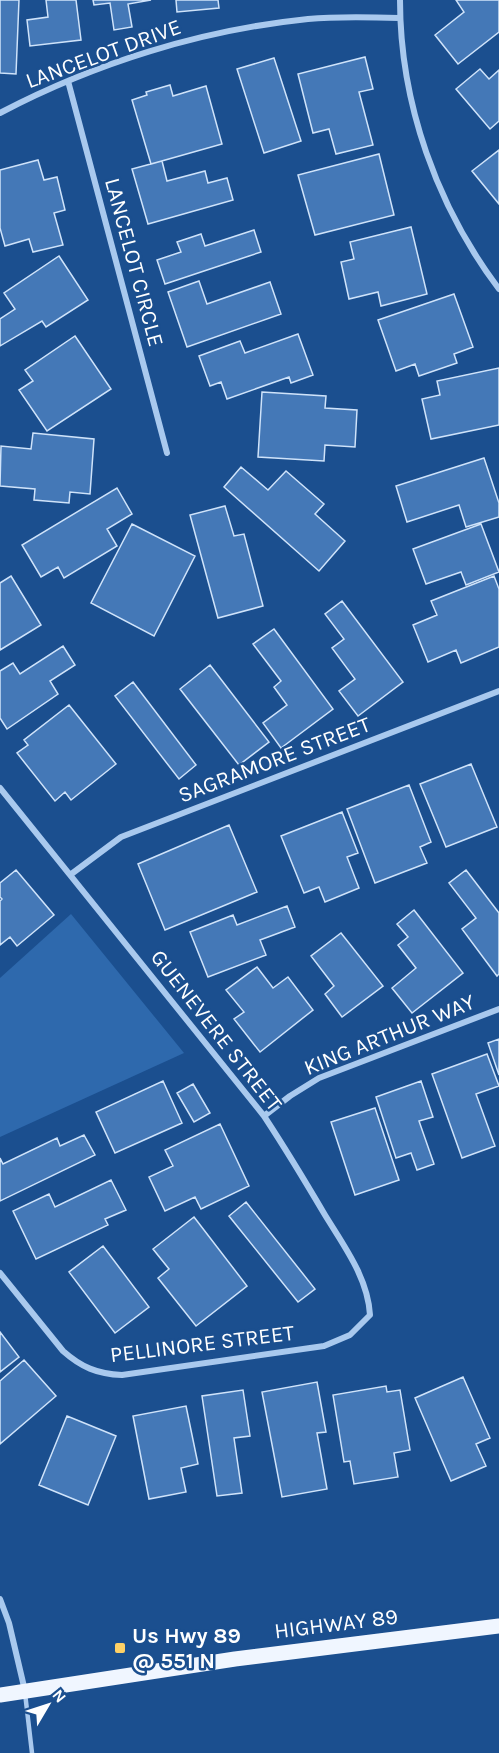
<svg xmlns="http://www.w3.org/2000/svg" width="499" height="1753" font-family="Karla,sans-serif">
	<rect width="100%" height="100%" fill="#1b4f8f"/>
	<!-- green -->
	<path fill="#2e69ad" d="M71,914L184,1053L0,1137V978Z"/>
	<!-- building -->
	<path fill="#4478b7" stroke="#cfe3fa" stroke-width="1.5" d="M0,0H19L16,74L0,73Z
		M46,0H76L81,40L30,46L27,20L48,17Z
		M93,0H151L128,4L132,27L114,30L110,3L94,5Z
		M176,0H218L219,8L177,12Z
		M456,0H499V32L458,64L435,35L464,12Z
		M365,57L373,89L359,92L373,145L336,154L329,129L313,133L298,74Z
		M274,58L301,141L264,153L237,69Z
		M480,69L489,79L499,70V121L490,129L456,89Z
		M170,85L173,96L206,86L222,144L151,164L132,100L147,95L146,92Z
		M499,150V204L472,171Z
		M379,154L394,215L315,235L298,175Z
		M38,160L44,180L57,177L65,210L54,213L63,245L33,252L29,239L5,246L0,228V170Z
		M162,161L167,181L205,171L208,183L227,178L233,200L148,224L132,169Z
		M411,227L427,294L381,306L378,292L349,299L341,262L354,259L350,242Z
		M254,230L261,252L165,284L157,260L181,252L177,242L201,234L205,246Z
		M59,256L88,300L46,327L42,321L0,346V319L15,309L4,293Z
		M199,281L207,304L270,282L281,314L187,347L168,292Z
		M454,294L473,347L454,354L457,363L419,376L415,364L396,371L378,320Z
		M298,334L313,375L291,383L289,377L227,399L221,382L210,386L199,356L240,341L245,353Z
		M75,336L111,389L47,431L19,390L33,381L25,370Z
		M499,368V425L431,439L422,399L440,395L437,381Z
		M262,392L326,396L325,408L357,410L355,447L325,445L324,461L258,457Z
		M33,433L94,439L90,494L70,492L69,503L34,500L35,489L0,486L1,446L31,449Z
		M484,458L499,503V517L466,527L459,505L407,522L396,486Z
		M241,467L268,490L286,471L324,504L315,514L345,541L319,571L224,487Z
		M117,488L132,514L107,529L117,546L64,578L58,567L41,577L22,545Z
		M225,506L234,536L244,534L263,606L218,618L190,515Z
		M132,524L195,556L154,636L91,603Z
		M481,524L499,572L466,585L461,572L426,584L413,549Z
		M11,576L41,625L0,650V583Z
		M494,576L499,589V647L461,663L456,650L428,662L413,625L437,615L431,601Z
		M342,601L403,682L358,716L339,691L355,679L332,648L344,639L325,614Z
		M274,629L333,709L281,748L263,723L287,705L274,687L281,681L253,644Z
		M63,646L75,665L50,681L58,694L7,729L0,718V671L13,663L20,674Z
		M210,665L269,742L239,765L180,689Z
		M133,682L196,765L179,779L115,696Z
		M69,705L116,764L71,800L65,792L55,801L17,753L28,745L24,740Z
		M471,764L497,827L446,847L420,784Z
		M409,785L431,842L420,847L427,863L375,883L347,809Z
		M342,812L358,853L347,857L359,888L325,902L319,887L304,893L281,836Z
		M229,825L257,892L165,930L138,864Z
		M16,870L54,915L17,946L10,937L0,945V901L2,899L0,897V883Z
		M466,870L499,913V974L497,976L462,929L476,918L449,883Z
		M287,906L295,927L260,940L266,955L208,977L190,932L233,915L237,925Z
		M414,910L463,973L412,1013L392,988L416,968L398,945L408,937L397,924Z
		M341,933L383,986L342,1017L325,994L334,986L311,956Z
		M257,967L273,988L288,977L313,1010L260,1052L234,1019L244,1012L226,990Z
		M499,1039V1075L488,1043Z
		M487,1054L499,1086L476,1094L495,1146L462,1158L432,1074Z
		M163,1081L182,1123L115,1153L96,1112Z
		M421,1081L433,1117L419,1121L434,1164L417,1170L411,1153L396,1158L376,1097Z
		M193,1084L210,1113L194,1122L177,1093Z
		M375,1108L399,1180L355,1195L331,1122Z
		M220,1124L249,1186L201,1209L195,1197L165,1211L149,1177L173,1166L165,1150Z
		M84,1135L95,1155L0,1201V1158L3,1164L57,1138L60,1146Z
		M111,1180L126,1210L105,1219L108,1225L36,1259L13,1211L49,1194L55,1207Z
		M246,1202L315,1289L298,1302L229,1216Z
		M194,1217L247,1286L196,1326L158,1278L169,1269L153,1249Z
		M103,1246L149,1307L115,1333L69,1272Z
		M0,1332L19,1357L0,1372Z
		M24,1360L56,1396L0,1444V1381Z
		M463,1377L490,1438L476,1444L486,1466L451,1481L415,1398Z
		M317,1382L326,1432L317,1433L327,1489L282,1497L262,1392Z
		M386,1386L387,1392L400,1390L410,1450L394,1453L398,1477L354,1484L350,1461L344,1462L333,1395Z
		M243,1390L250,1436L234,1438L242,1493L217,1496L202,1396Z
		M186,1406L198,1464L181,1468L186,1492L149,1499L133,1416Z
		M67,1416L116,1436L88,1505L39,1485Z"/>
	<g fill="none" stroke-linecap="round" stroke-linejoin="round">
		<!-- service -->
		<path stroke="#a9c9ee" stroke-width="4.5" d="M25,1693L32,1753"/>
		<!-- minor -->
		<path stroke="#a9c9ee" stroke-width="6" d="M400,0C400,103 437,207 499,289
			M68,81L167,453
			M0,113C95,63 201,30 308,19C339,16 369,17 400,18
			M0,788L264,1116C285,1148 305,1181 325,1215C344,1246 368,1278 370,1315L350,1335L324,1346L122,1375C97,1374 81,1367 63,1351L0,1273
			M70,875L121,837L499,691
			M264,1116L290,1096L319,1078L499,1009
			M0,1599L9,1623L25,1691"/>
		<!-- primary -->
		<path stroke="#f0f6ff" stroke-width="15" d="M0,1695L235,1659L499,1626"/>
	</g>
	<!-- markers -->
	<rect fill="#ffd166" stroke="#1b4f8f" stroke-width="2" x="114" y="1642" width="12" height="12" rx="3"/>
	<g text-anchor="middle" stroke-width="5" stroke-linejoin="round" paint-order="stroke">
		<!-- street labels -->
		<g font-size="22" fill="#fff" stroke="#1b4f8f">
			<text transform="translate(103 53) rotate(-20)" y="8">LANCELOT DRIVE</text>
			<text transform="translate(135 262) rotate(75)" y="8">LANCELOT CIRCLE</text>
			<text transform="translate(274 759) rotate(-21)" y="8">SAGRAMORE STREET</text>
			<text transform="translate(217 1030) rotate(52)" y="8">GUENEVERE STREET</text>
			<text transform="translate(389 1034) rotate(-22)" y="8">KING ARTHUR WAY</text>
			<text transform="translate(202 1343) rotate(-7)" y="8">PELLINORE STREET</text>
			<text transform="translate(336 1623) rotate(-7)" y="8">HIGHWAY 89</text>
		</g>
		<!-- poi labels -->
		<g font-size="22" font-weight="bold" fill="#fff" stroke="#1b4f8f" text-anchor="start">
			<text x="132" y="1643">Us Hwy 89<tspan x="132" dy="25">@ 551 N</tspan></text>
		</g>
	</g>
	<!-- north arrow -->
	<g transform="translate(48 1705) rotate(51)" stroke="#1b4f8f" stroke-width="4.5" paint-order="stroke">
	<path d="M0-4.5L10 22L0 15L-10 22Z" fill="#ffffff"/>
	<text y="-9" font-size="16" font-weight="bold" text-anchor="middle" fill="#ffffff">N</text>
	</g>
</svg>
